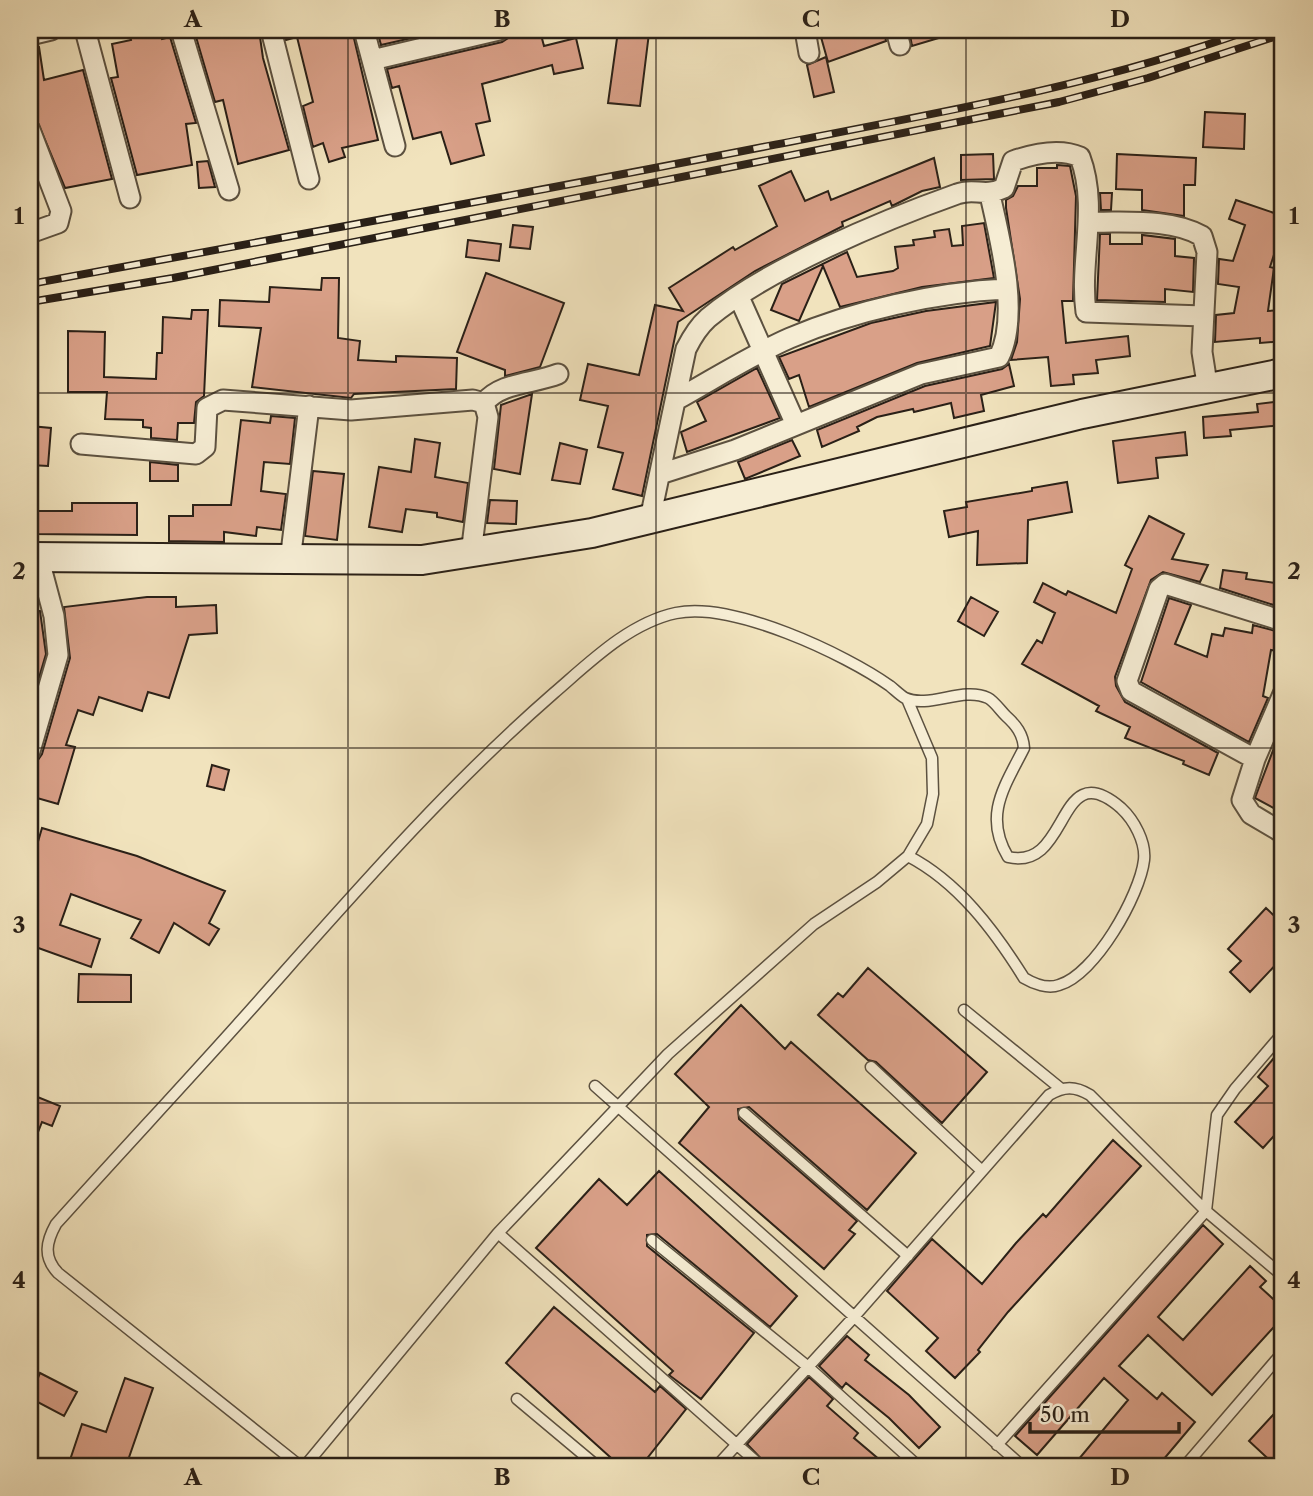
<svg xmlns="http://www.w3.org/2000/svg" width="1313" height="1496" font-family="'Libre Caslon Text',serif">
	<rect width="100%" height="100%" fill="#f1e3bd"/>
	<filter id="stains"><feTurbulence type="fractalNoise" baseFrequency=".00286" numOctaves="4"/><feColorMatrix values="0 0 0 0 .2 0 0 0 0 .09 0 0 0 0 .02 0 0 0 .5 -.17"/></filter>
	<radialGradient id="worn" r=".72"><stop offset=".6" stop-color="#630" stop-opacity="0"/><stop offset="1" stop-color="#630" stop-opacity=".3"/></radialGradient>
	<!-- building -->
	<path fill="#d9a088" stroke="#2a2017" stroke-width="2" d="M129,30H159L162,39L170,37L196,123L186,124L192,165L137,175L111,78L118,77L112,44L131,40Z
		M194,30H259L263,58L289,150L238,164L223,100L215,102Z
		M284,30H352L378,140L342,148L345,157L329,162L323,143L313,147L303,106L313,102L297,37L286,40Z
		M377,30H447L381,45Z
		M511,30H526L527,34L540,31L544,46L576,38L583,68L554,74L552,65L482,84L490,121L476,124L484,155L451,164L441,132L413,139L399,86L392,88L387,69L502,42L508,38Z
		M819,30H884L886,41L828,62Z
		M909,30H951L952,34L912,46Z
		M618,31L649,33L640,106L608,103Z
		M39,47L44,80L83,70L112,179L65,188L30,104V48Z
		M826,57L834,92L814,97L807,65Z
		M1205,112L1245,114L1244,149L1203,147Z
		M993,154L994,179L961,180V155Z
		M1117,154L1196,158L1195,185H1184V216L1142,210V190L1116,189Z
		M934,158L940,187L922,191L892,206L890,201L842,222L843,226L755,271L678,322L642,496L613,489L623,453L598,447L608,406L580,400L588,364L639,375L655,305L683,311L669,288L733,247L735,250L777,226L759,186L791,171L805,201L828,191L831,200Z
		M208,161L215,187L199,188L197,162Z
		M1057,165L1070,166L1076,196L1073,301H1062L1066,343L1128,336L1130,356L1096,360L1098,373L1073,375L1074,384L1051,386L1048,357L1011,360L1017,342L1020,299L1006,208V200L1013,196L1018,186H1037V168H1057Z
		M1100,193H1112L1111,210H1101Z
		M1236,200L1283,216V227L1270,267L1274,268L1268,311L1283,310V341L1260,343V338L1215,342L1216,315L1234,313L1239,287L1218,284L1219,259L1233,261L1245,225L1229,219Z
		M984,223L994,278L922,287L840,307L823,266L799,321L771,310L782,284L847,252L857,277L893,271L898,268L895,247L914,245L913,240L935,237L934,231L949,229L952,246L963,245L962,226Z
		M513,225L533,227L530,249L510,247Z
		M1100,234H1110V244H1142V235L1175,239V256L1194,258L1193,292L1165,289V302L1097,300Z
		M468,240L501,244L499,261L466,257Z
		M486,273L564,303L540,367L505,376V370L457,352Z
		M322,278H339L338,338L360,341L358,360L396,362V356L457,358L456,389L354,394L351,398L252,387L261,328L219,326L220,300L269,302L270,287L321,290Z
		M996,302L990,346L917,363L809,407L799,375L789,379L779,357L871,323L926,311Z
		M192,310H208L204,396L196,402L194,423H178L177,440L151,438V428L143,427V420L105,419L107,392H68V331L105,332L104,377L156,379L157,353H162L163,317L191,319Z
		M1009,364L1014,386L981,395L984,411L954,418L951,403L914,412L913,409L877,417L857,427L859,431L822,447L817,430L925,386L1002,369Z
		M757,368L780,418L687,452L681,432L706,421L697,402Z
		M532,394L520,474L494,469L501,405Z
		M1282,401L1283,425L1230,430L1231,436L1204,438L1203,417L1258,412L1257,404Z
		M271,416L295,418L290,464L264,462L261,491L286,494L281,530L257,527L256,536L224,532V542L169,541V516H193V505H231L241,420L270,423Z
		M30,426L51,428L48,466L30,465Z
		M1185,432L1187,455L1156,458L1158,478L1118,483L1113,441Z
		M415,439L440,443L435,477L468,483L463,522L437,517V513L406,509L402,532L369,527L379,467L411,472Z
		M792,440L800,456L745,479L738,462Z
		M560,443L587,450L580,484L552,480Z
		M150,462L178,465V481H150Z
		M313,471L344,474L337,540L305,536Z
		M1067,482L1072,512L1028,520L1027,563L977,565L978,531L949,537L944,511L967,507L966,502L1032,491V488Z
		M490,500L517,501L516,524L487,523Z
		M72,503H137V535L31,534V511H72Z
		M1149,516L1184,534L1172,559L1208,565L1200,582L1163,572L1151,580L1115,677L1116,686L1125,702L1218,753L1209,775L1183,764L1184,761L1125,738L1130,727L1096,711L1099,706L1022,664L1037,640L1042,643L1055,613L1034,602L1043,583L1066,595L1068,591L1116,613L1132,569L1125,565Z
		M1223,570L1247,573L1246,579L1283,584V608L1220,588Z
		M147,597H176V607L216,605L217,633L189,635L169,698L148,692L142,711L99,697L93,715L78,710L66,745L75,747L58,804L30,796V763L38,760L42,754L70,658L64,607Z
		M971,597L998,612L984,636L958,621Z
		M1169,598L1191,605L1175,644L1207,657L1212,634L1223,636L1225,628L1252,633L1253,625L1283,633V652L1271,650L1263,696L1268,698L1249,742L1141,682Z
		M30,611H40L46,654L30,708Z
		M1283,724V813L1255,798Z
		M212,765L229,770L224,790L207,786Z
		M42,828L137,856L225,891L209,923L219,929L209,945L174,923L159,953L131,938L141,920L71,894L60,925L100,939L91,967L30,945V923L35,907L30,905V869Z
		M1266,908L1283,924V957L1250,992L1230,972L1241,961L1228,949Z
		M868,968L987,1072L942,1123L876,1062L868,1060L818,1015L838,993L843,997Z
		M79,974L131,975V1002H78Z
		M741,1005L785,1049L791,1042L916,1153L867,1210L749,1107L738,1109L739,1119L857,1221L849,1230L855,1234L824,1269L679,1143L709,1107L675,1074Z
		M1273,1059L1283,1068V1126L1263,1148L1235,1122L1268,1086L1258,1077Z
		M30,1094L60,1106L52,1126L42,1122L31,1150Z
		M1113,1140L1141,1166L1008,1312L978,1350L980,1352L955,1378L926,1351L938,1338L887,1291L932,1239L982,1284L1016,1243L1043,1214L1046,1217Z
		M659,1171L797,1296L770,1327L657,1234L647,1235V1246L754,1333L701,1399L669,1375L673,1371L536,1248L599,1179L627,1205Z
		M1203,1225L1223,1244L1158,1317L1183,1340L1250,1266L1266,1281L1260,1287L1283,1308V1317L1212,1395L1148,1335L1119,1366L1157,1399L1162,1393L1195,1422L1158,1466H1073L1128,1400L1104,1378L1037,1455L1015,1436Z
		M554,1307L655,1392L660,1386L686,1409L641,1466H620L506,1363Z
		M847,1336L869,1355L865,1360L909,1395L940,1427L919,1448L889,1418L846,1383L842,1388L819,1366Z
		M40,1373L77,1392L64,1416L30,1398Z
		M809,1377L833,1399L827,1406L858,1433L854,1438L887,1466H768L747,1444Z
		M125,1378L153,1388L126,1466H68L82,1424L106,1432Z
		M1283,1404V1466H1276L1249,1441Z"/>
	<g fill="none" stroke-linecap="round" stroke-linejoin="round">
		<!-- lane casing -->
		<g stroke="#5c5140" stroke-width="13">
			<path id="lane" d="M964,1010L1060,1088
				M871,1067L982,1171
				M595,1086L1022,1466
				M744,1113L908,1256
				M498,1233L761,1466
				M652,1240L807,1366L918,1466
				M517,1399L597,1466
				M997,1445L1206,1211L1217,1115L1235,1089L1283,1033
				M300,1466L58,1273C43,1257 46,1242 56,1224C116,1157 177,1092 237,1025C339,911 438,794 554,693C590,662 629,623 676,613C732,601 845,654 890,686C895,690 900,695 905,698C929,709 963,686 988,698C994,701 1001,711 1006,716C1016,725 1023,734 1024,748C1005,786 983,815 1008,857C1071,872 1056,752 1121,808C1134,820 1146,842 1144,860C1140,895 1095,975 1059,985C1048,989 1034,984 1024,978C994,930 958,882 908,856
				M305,1466L498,1233L668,1054L814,924L877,882L908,856L927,824L933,794L932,758L907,699
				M717,1466L853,1318L1049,1095C1064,1086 1075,1086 1090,1095L1206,1211L1283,1276
				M1185,1466L1283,1352"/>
		</g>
		<!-- street casing -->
		<g stroke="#5c5140" stroke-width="23">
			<path id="street" d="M85,30L130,198
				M181,30L229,190
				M271,30L309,179
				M364,30L395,146
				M805,30L809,53
				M896,30L900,45
				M30,35L51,30
				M372,60L499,30
				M30,130L61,211L58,223L30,233
				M1090,222C1125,223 1171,218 1202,236L1207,252L1202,352L1208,390
				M739,297L796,425
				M676,400C714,379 751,355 790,338C853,311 937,292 1006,289
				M484,403C501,382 533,384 558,374
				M81,444L196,454L205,447L207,408L223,400L351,410L473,400L484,403L488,417L471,554
				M660,474L735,450L921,374L999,357C1020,315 1000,239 990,195
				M650,519L686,349C692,337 698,327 708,318C766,269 884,220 957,194C975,187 983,198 1004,188L1013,161C1033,154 1060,148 1080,157C1099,207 1079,261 1086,312L1203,316
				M290,561L309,406
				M1283,694L1255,759L1242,800L1251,814L1283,833
				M30,751L58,655L54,616L38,556
				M1255,759L1131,691L1127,681L1159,589L1165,584L1283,621"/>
		</g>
		<!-- secondary casing -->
		<g stroke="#2a2017" stroke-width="32">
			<path id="secondary" d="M30,557L422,560L592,533L1082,414L1283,373"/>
		</g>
		<!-- lane -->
		<use href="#lane" stroke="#f6edd4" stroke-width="10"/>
		<!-- street -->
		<use href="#street" stroke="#f6edd4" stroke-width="19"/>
		<!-- secondary -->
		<use href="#secondary" stroke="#f6edd4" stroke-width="28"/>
		<!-- rail casing -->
		<g stroke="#2a2017" stroke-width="8">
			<path id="rail" d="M30,284C274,239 519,195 763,147C926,115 1093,87 1250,30
				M30,302L173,278L1059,102L1148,78L1283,34"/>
		</g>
		<!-- rail -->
		<use href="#rail" stroke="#f6edd4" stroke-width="5" stroke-dasharray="16" stroke-linecap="butt"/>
	</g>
	<!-- grid -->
	<path fill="none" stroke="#2a2017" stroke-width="2" stroke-opacity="0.55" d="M348,30V1466M656,30V1466M966,30V1466M30,393H1283M30,748H1283M30,1103H1283"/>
	<!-- margin -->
	<rect width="1313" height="1496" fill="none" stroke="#f1e3bd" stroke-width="77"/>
	<!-- scale -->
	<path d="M1030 1422v10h149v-10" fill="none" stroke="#2a2017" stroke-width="3.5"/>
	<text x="1040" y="1422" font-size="21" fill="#2a2017" stroke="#f6edd4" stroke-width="5" paint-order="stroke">50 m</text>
	<rect x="38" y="38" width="1236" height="1420" fill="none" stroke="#2a2017" stroke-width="2.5"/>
	<g font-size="23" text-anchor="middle" font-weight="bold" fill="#2a2017">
		<text x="193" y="27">A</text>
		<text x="502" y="27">B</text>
		<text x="811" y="27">C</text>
		<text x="1120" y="27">D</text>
		<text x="19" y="224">1</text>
		<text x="1294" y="224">1</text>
		<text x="19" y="579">2</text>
		<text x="1294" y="579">2</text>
		<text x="19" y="933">3</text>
		<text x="1294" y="933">3</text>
		<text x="19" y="1288">4</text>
		<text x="1294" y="1288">4</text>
		<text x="193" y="1485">A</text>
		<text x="502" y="1485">B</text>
		<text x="811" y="1485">C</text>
		<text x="1120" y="1485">D</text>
	</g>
	<rect width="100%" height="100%" filter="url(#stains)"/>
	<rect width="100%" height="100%" fill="url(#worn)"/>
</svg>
